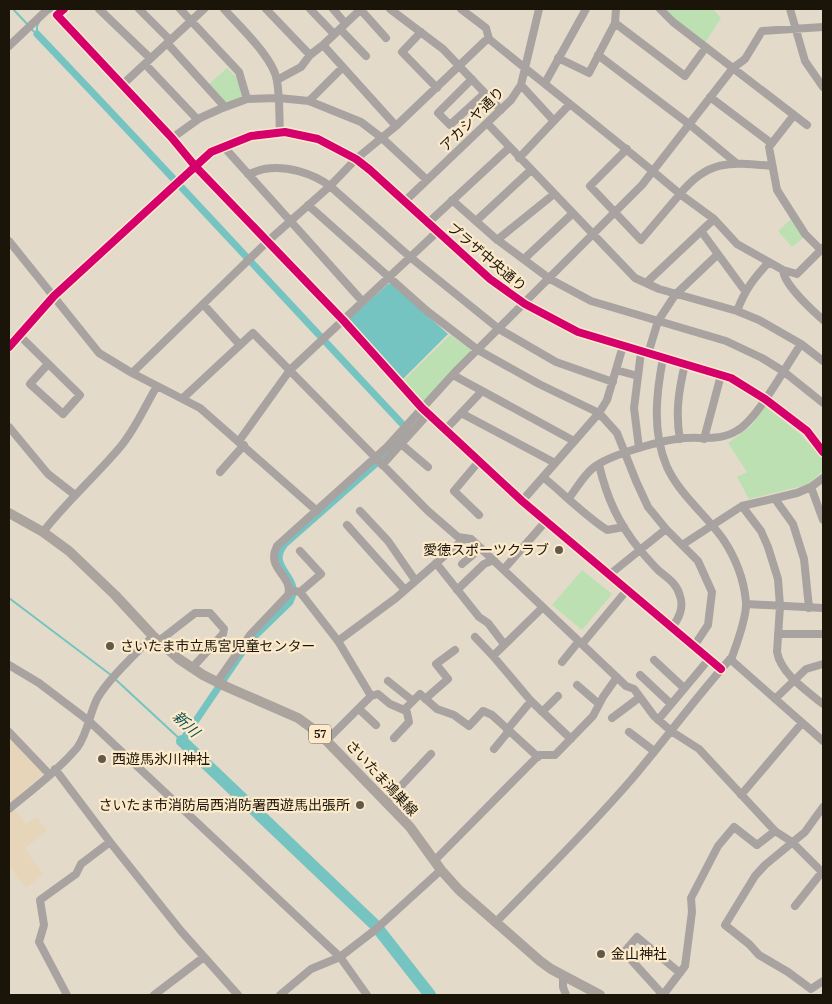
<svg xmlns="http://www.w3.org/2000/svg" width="832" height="1004" font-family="Lora,'Noto Sans JP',serif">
	<rect width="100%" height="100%" fill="#e4dac9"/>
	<!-- built -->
	<path fill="#e6d5b9" d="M9,735L45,772L10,804L26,824L36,817L47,830L25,848L43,875L26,888L9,865Z"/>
	<!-- green -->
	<path fill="#bce0b1" d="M663,9H713L721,18L705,43L674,20Z
		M227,68L235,76L243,96L241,100L229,103L225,102L209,84Z
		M792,218L803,238L792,247L778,231Z
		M450,335L471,350L425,402L421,401L403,381Z
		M765,406L801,435L823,459V471L807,485L749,499L737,477L747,472L728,443L751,426Z
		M582,570L612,594L582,630L552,605Z"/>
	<!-- water -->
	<path fill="#75c4c1" d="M391,283L448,334L402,380L348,323V320L388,284Z"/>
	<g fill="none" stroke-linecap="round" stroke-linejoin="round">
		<!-- stream -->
		<path stroke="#75c4c1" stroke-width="2" d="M13,9L28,25
			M50,12L54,9
			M31,29L37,34
			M37,34V26L39,22
			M9,598L111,675
			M114,678L182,741"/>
		<!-- canal -->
		<path stroke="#75c4c1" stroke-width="7" d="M37,34C162,165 284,298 408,430L379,461L285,544C265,568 304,576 290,602L255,636L241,654L182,741"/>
		<!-- river -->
		<path stroke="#75c4c1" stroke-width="12" d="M182,741L375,925
			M379,930L430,995"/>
		<!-- minor -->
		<path stroke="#a8a3a0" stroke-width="8" d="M64,9L57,15L172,138L195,166L343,320L422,408L522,501L721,669
			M99,9L150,58
			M139,9L170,40
			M180,9L239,72L247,99
			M224,9C239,26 274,58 277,81C280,98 279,116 280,132
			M266,9L310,55
			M310,9L334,34
			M333,9L345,23
			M360,9L386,38
			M390,9L443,49L501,110
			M461,9L486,28L489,39C553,91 618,141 680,194C708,159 731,162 772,166
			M660,9L673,22L807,125
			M790,9L805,61L823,87
			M615,23L685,76L706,47
			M340,29L366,56
			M421,32L402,52L437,88
			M167,43L225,107
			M323,45L361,9
			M9,46L48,9
			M598,55L689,124L735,162
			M558,58L589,73L615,23L616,9
			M145,64L197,119
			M472,79L438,113L450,125L485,93
			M277,80L301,67L310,55L323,45L396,126
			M545,83L586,9
			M122,85L204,9
			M521,85L554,121
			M710,97L771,143
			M309,101L342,68
			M794,115L769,147L777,190L805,234L821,250
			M487,123L635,278L659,289L737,311L759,320L801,344L823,361
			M172,138L200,118L220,109L247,99L279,98L309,101L361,122L382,138L427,180
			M224,147L363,302
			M627,149L590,186L641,240L680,194L714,219L737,244L783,270L797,274L823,248
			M519,158L569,105
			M248,174C253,173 259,170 264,169C286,165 312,173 330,186L410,257L499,329L556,362L613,382
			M452,200L495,238L550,279L591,301L726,341L762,358L783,371L823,403
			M404,202L511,100L521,85L539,9
			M308,205L427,311L478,350L539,384L599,413L617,433L636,481L648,507L666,529L698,561L712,592L708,625L694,646
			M476,221L531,170
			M428,223L509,148
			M701,231L745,291
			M497,240L554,194
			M9,241L99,353L132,373L200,408L317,511
			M524,259L572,214
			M783,270C784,285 812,310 823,320
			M646,283L714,219
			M203,304L240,345
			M737,311C745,290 753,279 769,262
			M19,335L80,395L63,414L30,384L48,364
			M9,347L54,296L211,152L251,136L285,132L318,139L356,159L370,170L490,279L525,304L578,332L731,378L765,399L807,431L823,452
			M648,354L658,321L675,295L717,255
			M616,370L638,376
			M132,373L268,241L330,186L356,159L396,126L485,41L489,39
			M453,375L574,441
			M183,398L253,333L428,511L458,537L471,539L626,686L634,689L654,716L671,731L699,749L775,831L792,842L823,873
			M461,413L555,463
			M9,427L48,474L75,495
			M445,430L482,391
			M680,439C675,413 679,389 685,364
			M704,439L721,375
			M239,441L290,370L437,232
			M401,444L428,467
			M639,448L634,408L641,352
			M382,465L428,414
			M599,465C607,498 618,523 640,550C646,557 652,564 658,570C667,578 677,583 680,596C684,607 679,619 672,627
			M220,472L244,445
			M543,477C564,494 584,515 607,530L624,527
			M811,487L823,520
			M569,498C576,489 584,475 593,468C608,455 665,439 686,438C705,437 721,441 738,430C758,418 786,366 801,344
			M775,499L793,524L804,559L809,608
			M522,501L599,413L607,400L623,346
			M742,506L761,531L768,547L778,579L780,606L777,652C781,674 807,691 823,704
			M360,511L388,541L415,580
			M479,515L454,491L475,466L480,462
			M347,525L405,590
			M43,532C67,501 96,476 121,446C136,428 145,406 157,386
			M682,545L742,506L797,493L811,487L823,478
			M300,551L321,574L300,592
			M436,563L479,617L488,623L504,644
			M462,564L481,548
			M504,569L546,521
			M609,575L666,529
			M289,590L300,592L338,641L371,696L327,740
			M457,590L484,564L494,560
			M746,604L823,608
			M543,607L493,656L531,701L571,739
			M778,634H823
			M475,637L493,656
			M159,641L195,613H210L224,629L223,634L192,668
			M338,641L396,598L465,538
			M582,644L627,590
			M730,659L823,741
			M654,660L684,688
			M562,662L579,641
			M9,665L39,683L89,721L340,957L367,995
			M640,675L671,704
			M388,681L413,701
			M217,682L250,635L288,595C294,576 265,569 277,546L387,447L457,370L642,185L733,68L745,59L762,31L823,27
			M577,685L599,704
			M371,696L378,694L390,704L404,710L420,694L437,709L454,715L469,726L483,711L492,715L538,757
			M425,699L448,679L436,664L455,650
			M775,699L806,669L823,664
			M359,709L376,725
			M542,712L558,696
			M612,718L640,697
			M658,720L709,659
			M507,730L531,701
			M9,732L50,775
			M629,732L654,751
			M394,738L409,722L406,708
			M494,749L508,732
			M55,769L110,842L181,931L238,995
			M741,795L802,723
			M386,802L431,754
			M823,807L805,832L765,865L755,876L725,925L749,944L759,955L788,972L811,989L823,981
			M9,809C32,790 57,771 77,748C88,733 89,715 97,699C108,679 137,653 153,636
			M435,860L539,755H555L593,716L603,697L617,677
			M795,906L822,872
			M495,923C541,876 588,830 631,780C665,740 696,697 732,657C737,643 747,617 746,602C744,580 735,557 723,539C705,514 680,495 667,467C652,432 656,395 663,358
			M563,976V987L566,995
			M67,995L39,942L44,925L40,900L76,874L81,864L110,842
			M154,995L204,957
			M280,995L311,969L340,957L375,930L441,870
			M663,995L685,966L692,912L691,898L718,846L734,827L757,845L775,831
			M663,995L624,952L637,937L680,973"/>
		<!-- major -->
		<path stroke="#aba49e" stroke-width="10" d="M9,513L43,532L69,551L115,595L153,636L179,659L203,675L227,687L298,718L320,734L410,827L441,870L459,890L540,961L551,969L600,995"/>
		<!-- cycleway casing -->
		<g stroke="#fceacb" stroke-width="11">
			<path id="cycleway" d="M64,9L57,15L172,138L195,166L343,320L422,408L522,501L721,669
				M9,347L54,296L211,152L251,136L285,132L318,139L356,159L370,170L490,279L525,304L578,332L731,378L765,399L807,431L823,452"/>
		</g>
		<!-- cycleway -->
		<use href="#cycleway" stroke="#d6006c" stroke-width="8"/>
	</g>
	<!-- markers -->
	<g fill="#615a4c" stroke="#fceacb" stroke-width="2">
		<circle cx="559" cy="550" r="5"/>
		<circle cx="110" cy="646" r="5"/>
		<circle cx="102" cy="759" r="5"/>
		<circle cx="360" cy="805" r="5"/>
		<circle cx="601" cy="954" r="5"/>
	</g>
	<g text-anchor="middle" stroke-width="4.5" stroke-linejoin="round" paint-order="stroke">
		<!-- shield labels -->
		<rect fill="#fceacb" stroke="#5e5543" stroke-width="1" x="309" y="724.5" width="22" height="19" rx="4"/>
		<g font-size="12" font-weight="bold" fill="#1b1509">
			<text x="320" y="738">57</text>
		</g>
		<!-- street labels -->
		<g font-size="14" fill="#1b1509" stroke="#fceacb">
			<text transform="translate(472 119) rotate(-45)" y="5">アカシヤ通り</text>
			<text transform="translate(487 257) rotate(40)" y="5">プラザ中央通り</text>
			<text transform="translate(382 778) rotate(47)" y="5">さいたま鴻巣線</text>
		</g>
		<!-- poi labels -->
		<g font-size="14" fill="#1b1509" stroke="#fceacb" text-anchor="start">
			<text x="549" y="555" text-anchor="end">愛徳スポーツクラブ</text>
			<text x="120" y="651">さいたま市立馬宮児童センター</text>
			<text x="112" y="764">西遊馬氷川神社</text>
			<text x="350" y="810" text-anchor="end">さいたま市消防局西消防署西遊馬出張所</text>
			<text x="611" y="959">金山神社</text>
		</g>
		<!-- water labels -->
		<g font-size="15" font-style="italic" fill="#0c5153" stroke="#fceacb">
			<text transform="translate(186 724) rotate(43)" y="5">新川</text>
		</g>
	</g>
	<!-- border -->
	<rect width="832" height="1004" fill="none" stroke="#1b1509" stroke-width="20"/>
</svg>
